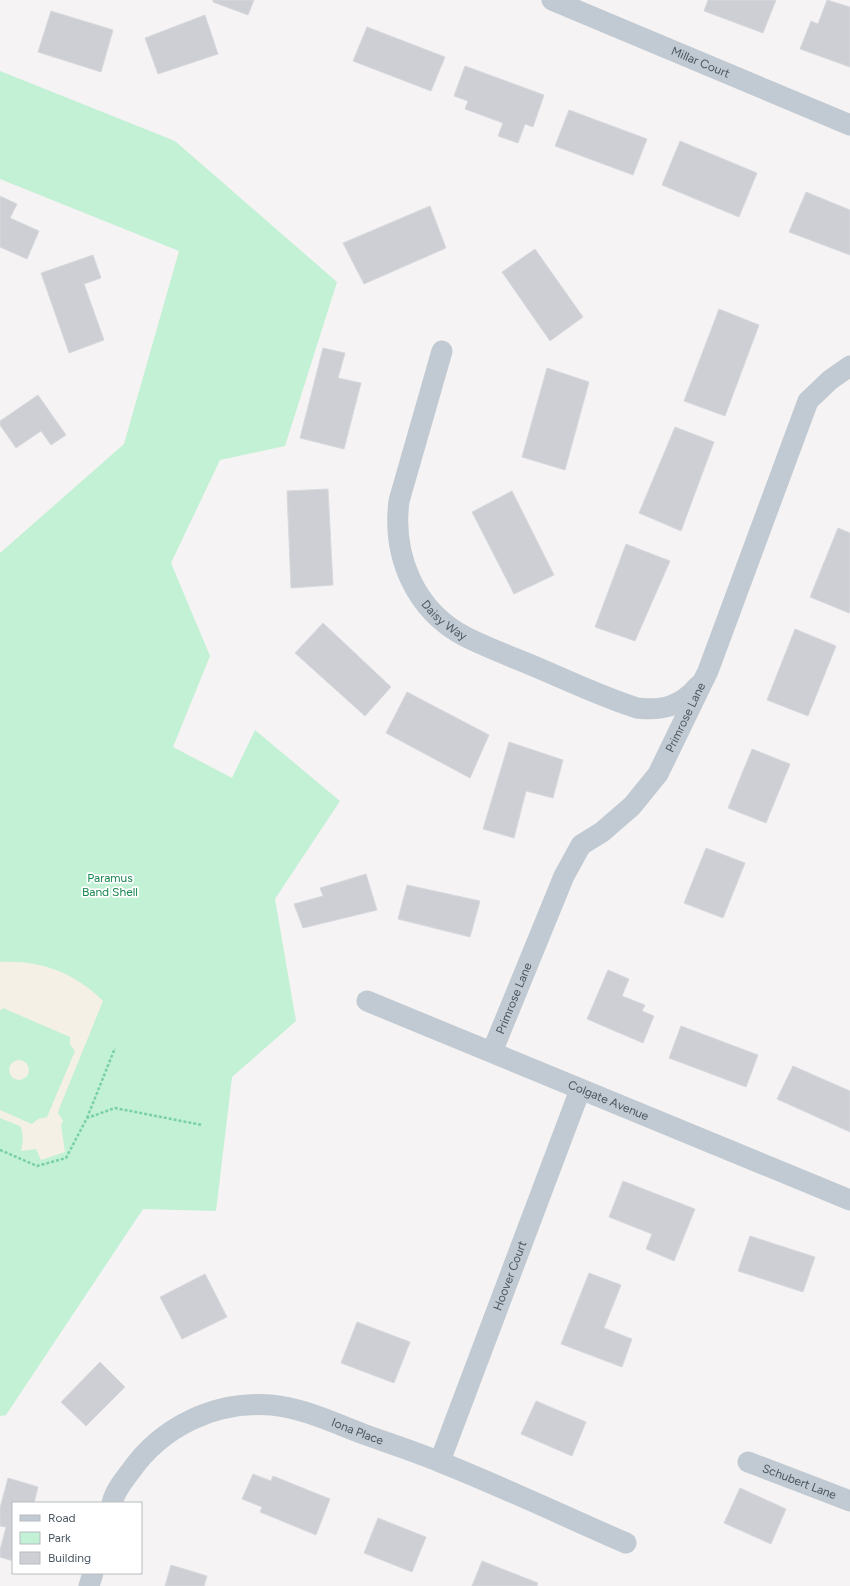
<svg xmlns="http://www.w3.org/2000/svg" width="850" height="1586" font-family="Figtree,sans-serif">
	<rect width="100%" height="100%" fill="#f5f3f3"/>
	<!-- green -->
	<path fill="#c3f1d5" d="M0,71L175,141L337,282L285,446L220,460L171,563L210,656L173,747L232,778L255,730L340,801L275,899L296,1021L232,1077L216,1211L143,1209L6,1415L0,1416V553L124,444L179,251L0,179Z"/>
	<!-- sand -->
	<path fill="#f5f0e5" d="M0,962C40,960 74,972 103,1001L59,1109L58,1113L63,1121L61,1125L65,1152L41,1160L36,1149L21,1151C23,1142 24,1134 20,1126L0,1118V1110L32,1124L38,1119L47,1117L75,1051L70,1044V1037L3,1008L0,1011Z
		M9 1070a10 10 0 1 1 20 0a10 10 0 1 1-20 0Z"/>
	<!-- building -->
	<path fill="#cdcfd5" stroke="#d7d9de" d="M213,0H254L248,15L213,2Z
		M708,0H776L763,33L704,11Z
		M827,0L850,7V67L800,49L811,21L818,24Z
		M51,11L113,30L101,72L38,52Z
		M205,15L218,54L158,74L145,38Z
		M367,27L445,57L431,91L353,61Z
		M465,66L544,95L533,127L525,124L518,143L498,136L503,123L465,109L468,101L454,96Z
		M569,110L647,139L633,175L555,146Z
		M680,141L757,173L739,217L662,185Z
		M806,192L850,210V255L789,232Z
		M0,196L17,204L10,218L39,231L27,259L0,247Z
		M430,206L446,248L364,284L343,243Z
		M535,249L583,317L550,341L502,272Z
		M93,255L101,278L84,284L104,340L69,353L41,273Z
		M719,309L759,325L725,416L684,401Z
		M323,348L345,353L338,378L361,383L344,449L300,438Z
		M547,368L589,382L565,470L522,457Z
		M38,395L66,435L51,445L41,431L16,448L0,425V421Z
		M675,427L714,442L681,531L639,513Z
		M328,489L333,585L291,588L287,491Z
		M512,491L554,575L514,594L472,512Z
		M838,528L850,533V609L849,613L810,597Z
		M626,544L670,561L635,641L595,627Z
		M323,623L391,687L365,716L295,653Z
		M795,629L836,646L808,716L767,700Z
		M407,692L489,735L470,778L386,733Z
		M509,742L563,760L553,798L526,791L514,838L483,829Z
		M752,749L790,764L766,823L728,808Z
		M706,848L745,863L723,918L684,903Z
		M366,874L377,910L303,928L294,904L323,896L320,888Z
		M407,885L480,901L470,937L398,919Z
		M608,970L629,979L622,996L645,1005L642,1011L654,1016L643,1043L587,1019Z
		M681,1026L758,1055L746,1087L669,1058Z
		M793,1066L850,1091V1132L777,1099Z
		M623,1181L695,1209L674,1261L646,1249L652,1234L609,1217Z
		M750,1236L815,1257L803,1292L738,1271Z
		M589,1273L621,1285L604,1328L632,1339L622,1367L561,1344Z
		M205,1274L227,1317L182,1339L160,1297Z
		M357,1322L410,1342L394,1383L341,1363Z
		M100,1362L125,1387L86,1426L61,1402Z
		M536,1401L586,1422L572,1456L521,1434Z
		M253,1474L271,1481L273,1476L330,1499L316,1535L260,1512L262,1507L242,1499Z
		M8,1478L38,1487L34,1503H13V1561L0,1557V1550L6,1527L0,1526V1508Z
		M740,1488L786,1509L771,1544L724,1523Z
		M378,1518L426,1537L412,1572L364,1553Z
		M482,1561L538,1583L537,1586H472Z
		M171,1565L207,1576L204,1586H165Z"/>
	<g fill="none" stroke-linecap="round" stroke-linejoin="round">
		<!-- path -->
		<path stroke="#7ad0a6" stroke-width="2.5" stroke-dasharray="3 2" stroke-linecap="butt" d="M87,1118L115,1048
			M0,1150L37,1166L66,1158L87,1118L115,1108L202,1125"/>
		<!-- minor -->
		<g stroke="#c1cad2" stroke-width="21">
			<path id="s1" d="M552,0L850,125"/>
			<path id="s2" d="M442,351L399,501C392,556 415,611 466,637C488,648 512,657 536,667C569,681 602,697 637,708C663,711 681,706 698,686"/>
			<path id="s3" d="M367,1001L850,1200"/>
			<path id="s4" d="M492,1052L564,876L581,845L602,832L632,806L658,774L708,671L808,401L830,380L850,366"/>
			<path id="s5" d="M440,1461L580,1090"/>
			<path id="s6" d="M748,1462L850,1501"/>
			<path id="s7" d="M112,1503C115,1491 123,1481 130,1472C162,1426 215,1401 271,1405C304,1408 336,1424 366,1435C391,1444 416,1452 440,1462C503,1487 564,1516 626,1543"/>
			<path d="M89,1586L93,1573"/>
		</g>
	</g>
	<g text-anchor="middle" stroke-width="3.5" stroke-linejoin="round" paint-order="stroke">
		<!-- street labels -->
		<g font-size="12" fill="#4a5661" stroke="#fff">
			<text dy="4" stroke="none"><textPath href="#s1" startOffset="161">Millar Court</textPath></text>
			<text dy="4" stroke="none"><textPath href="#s2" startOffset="290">Daisy Way</textPath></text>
			<text dy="4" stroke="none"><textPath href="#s4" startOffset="394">Primrose Lane</textPath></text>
			<text dy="4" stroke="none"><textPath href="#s4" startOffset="58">Primrose Lane</textPath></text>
			<text dy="4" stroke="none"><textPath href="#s3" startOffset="261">Colgate Avenue</textPath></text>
			<text dy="4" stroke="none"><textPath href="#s5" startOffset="198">Hoover Court</textPath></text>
			<text dy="4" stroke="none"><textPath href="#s7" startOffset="290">Iona Place</textPath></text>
			<text dy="4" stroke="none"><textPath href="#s6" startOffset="55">Schubert Lane</textPath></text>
		</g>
		<!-- park labels -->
		<g font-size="12" fill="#17864f" stroke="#fff">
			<text x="110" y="882">Paramus<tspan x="110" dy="14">Band Shell</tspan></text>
		</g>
	</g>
	<!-- legend -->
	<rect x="12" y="1502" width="130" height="72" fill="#ffffff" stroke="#b7bbc0"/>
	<rect x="20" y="1515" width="20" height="6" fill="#c1cad2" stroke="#b7bbc0"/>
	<text x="48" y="1522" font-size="12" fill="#4a5661">Road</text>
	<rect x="20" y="1532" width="20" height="12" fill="#c3f1d5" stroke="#b7bbc0"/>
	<text x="48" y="1542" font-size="12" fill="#4a5661">Park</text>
	<rect x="20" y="1552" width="20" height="12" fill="#cdcfd5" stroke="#b7bbc0"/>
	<text x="48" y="1562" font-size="12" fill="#4a5661">Building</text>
</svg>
